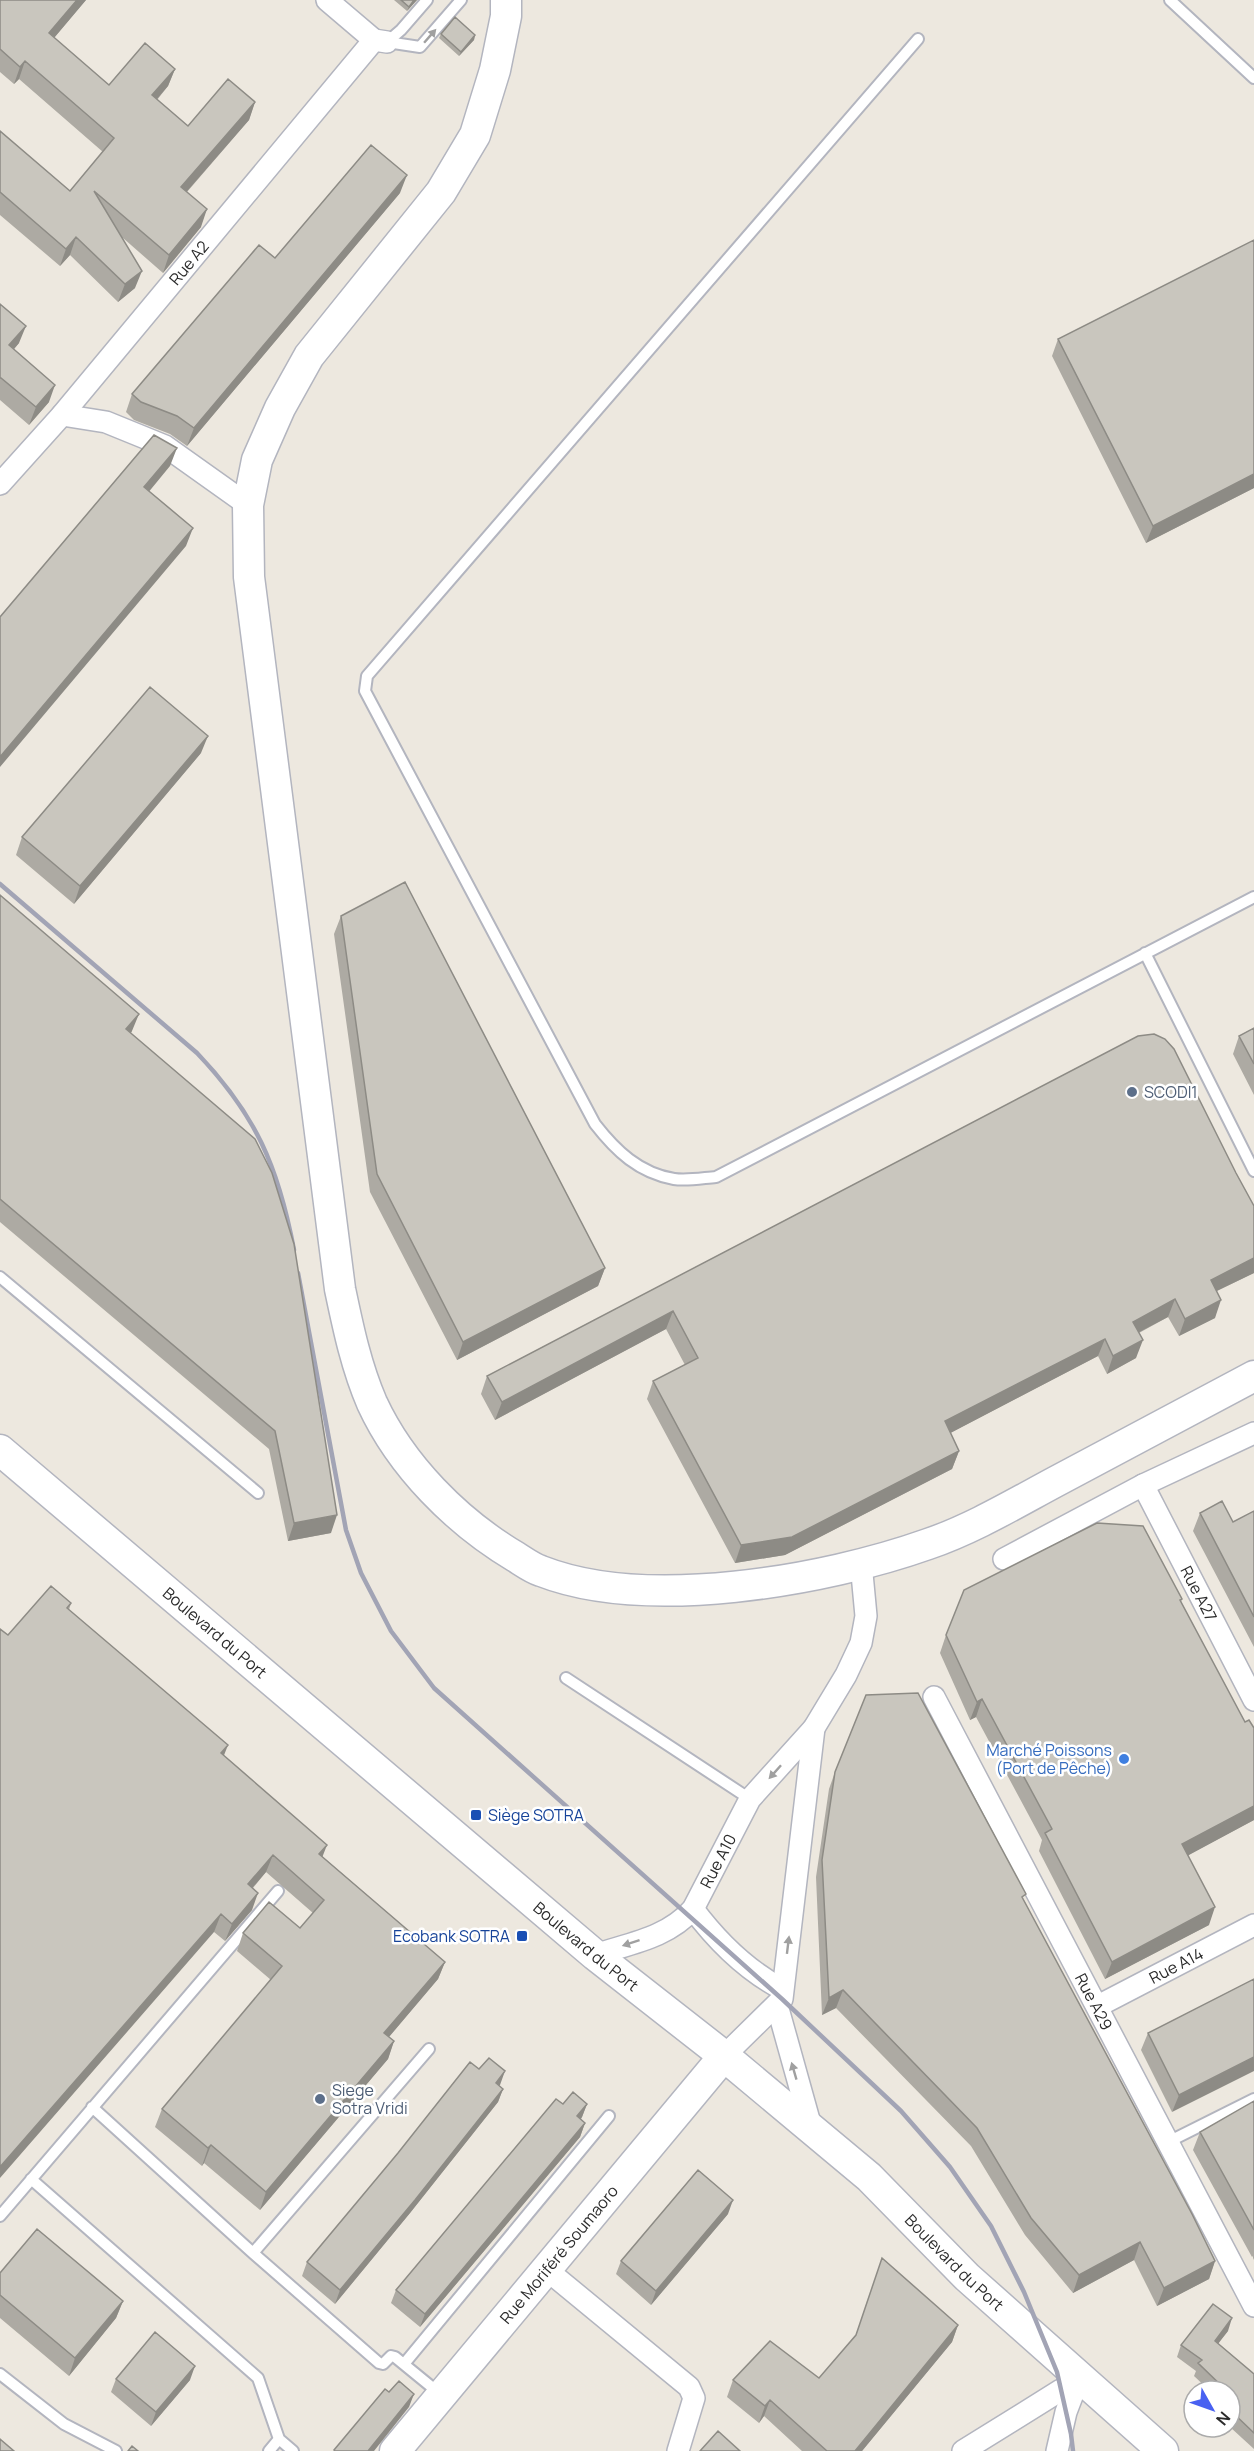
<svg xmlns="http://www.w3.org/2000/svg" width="1254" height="2451" font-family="Manrope,sans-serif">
	<rect width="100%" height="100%" fill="#ede8df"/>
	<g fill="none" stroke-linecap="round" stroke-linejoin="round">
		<!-- lane casing -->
		<g stroke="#b3b5bf" stroke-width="14">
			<path id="lane" d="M1170,0L1254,78
				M918,39L367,676L365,691L595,1124C616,1151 639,1173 674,1179C687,1181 703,1178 716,1177L1254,897
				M387,42L420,47L461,0
				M387,42L401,30L427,0
				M1145,953L1254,1171
				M0,1277L258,1493
				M566,1678L750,1799
				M92,2107L253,2253L379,2363L383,2364L391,2356L395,2357L439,2393
				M1168,2142L1254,2099
				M31,2179L258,2378L279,2439L293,2451
				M0,2216L278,1891
				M253,2253L429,2049
				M404,2364L609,2116
				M0,2374L64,2424L116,2451
				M269,2451L279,2439"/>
		</g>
		<!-- street casing -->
		<g stroke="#b3b5bf" stroke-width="24">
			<g id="street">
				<path d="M327,0L374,40"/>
				<path d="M62,415L106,422L165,446L248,505"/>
				<path id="s1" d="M0,484L62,415L374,40L387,42"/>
				<path id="s2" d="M1143,1485L1254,1700"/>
				<path d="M1004,1559L1143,1485L1254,1433"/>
				<path id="s3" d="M934,1697L1254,2306"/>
				<path d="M693,1909C717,1941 746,1970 782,1989"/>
				<path id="s4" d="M595,1955C631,1943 667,1938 693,1909L750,1799L814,1728L846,1675L861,1643L866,1616L861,1563"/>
				<path d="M777,2005L811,2127"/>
				<path id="s5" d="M1098,2006L1254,1925"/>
				<path d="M724,2056L782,1999L814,1728"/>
				<path d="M547,2270L689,2387L694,2398L678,2451"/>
				<path d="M963,2451L1061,2390L1077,2383"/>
				<path d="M1057,2451L1066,2412L1079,2378"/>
			</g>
		</g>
		<!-- secondary casing -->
		<g stroke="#b3b5bf" stroke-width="33">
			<g id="secondary">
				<path d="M506,0V16L495,70L475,135L441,192L309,356L280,408L257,460L248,505L249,577L340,1289C348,1327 356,1366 372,1403C401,1466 457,1522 516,1557C524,1562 532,1568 541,1571C646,1612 824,1581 928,1544C972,1529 1014,1504 1055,1482C1121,1447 1188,1411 1254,1376"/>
				<path id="s6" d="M0,1450L595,1955L724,2056L869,2177L967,2277L1163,2451"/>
				<path id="s7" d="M395,2451L724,2056"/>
			</g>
		</g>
		<!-- lane -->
		<use href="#lane" stroke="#fff" stroke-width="10"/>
		<!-- street -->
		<use href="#street" stroke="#fff" stroke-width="21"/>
		<!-- secondary -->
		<use href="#secondary" stroke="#fff" stroke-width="30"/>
		<!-- rail -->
		<path stroke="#a2a4b5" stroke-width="4.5" d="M0,884L197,1053C256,1115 278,1166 294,1250
			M298,1273L346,1530L361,1573L391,1631L434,1688L782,1999L901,2111L950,2167L991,2226L1024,2292L1057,2372L1071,2434L1073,2451"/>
	</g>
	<!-- wall -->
	<path fill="#adaaa3" d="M0,0H86L54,38L109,85L175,69L168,86L157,100L188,126L255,102L249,120L187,192L201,227L163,273L123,238L135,288L118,302L70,255L60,266L0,215V131L70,191L103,152L19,79L14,84L0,72Z
		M394,0H417L407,11Z
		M441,34L475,35L474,40L459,56L439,38Z
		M400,193L187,446L170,434L134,420L126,412L132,394L275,258Z
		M1254,240V488L1146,543L1052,356L1058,339Z
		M0,304L19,343L14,349L49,402L29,425L0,400Z
		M201,753L74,904L16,855L22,837Z
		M0,895L132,1031L131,1033L331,1533L288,1541L269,1449L0,1222Z
		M341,916L605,1268L598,1286L457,1360L370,1192L334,934Z
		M1254,1028V1095L1233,1054L1239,1036Z
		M1138,1036L1236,1173L1254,1206V1273L1217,1291L1215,1318L1179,1336L1168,1317L1139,1333L1136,1358L1107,1374L1098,1356L950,1433L959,1451L952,1469L785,1555L735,1563L647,1399L653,1381L685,1365L666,1329L495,1420L481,1394L487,1376Z
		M1254,1511V1647L1193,1531L1200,1513L1233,1522Z
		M1182,1599L1181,1602L1254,1820L1188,1855L1209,1925L1105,1979L1039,1851L1042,1840L976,1717L970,1720L940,1653L946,1635Z
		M71,1603L69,1610L224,1756L323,1857L445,1962L438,1979L389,2037L394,2041L388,2059L260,2210L204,2163L202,2166L155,2127L162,2109L271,1980L237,1951L243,1933L300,1928L313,1913L266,1872L253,1888L252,1910L225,1941L214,1932L8,1635Z
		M835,1772L1024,1901L1215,2261L1209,2279L1157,2306L1134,2260L1073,2293L1025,2235L971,2146L836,2008L822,2015L816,1877L829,1789Z
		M1254,1979L1172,2112L1141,2050L1148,2033Z
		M500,2085L499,2086L503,2089L498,2102L410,2213L335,2304L302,2276L307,2262Z
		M1254,2101V2260L1253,2258V2256L1252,2257L1193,2150L1200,2132Z
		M563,2104H587L582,2117L581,2119L585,2123L580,2137L420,2327L391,2303L396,2290Z
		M728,2214L651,2305L616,2274L621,2261Z
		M882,2258L958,2325L952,2342L862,2451H802L764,2416L759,2423L727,2397L733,2380L819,2378L856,2335Z
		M0,2273L123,2301L116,2318L69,2376L0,2318Z
		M1228,2331L1218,2343L1254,2374V2449L1230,2427V2391H1210L1194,2376L1196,2371L1177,2357L1181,2345Z
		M116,2379L190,2380L151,2426L111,2392Z"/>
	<!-- shaded-wall -->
	<path fill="#8d8b85" d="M77,0H86L43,51L49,33Z
		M414,0H417L407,11L409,7Z
		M475,35L474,40L459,56L461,52Z
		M25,61L19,79L14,84L20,67Z
		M175,69L168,86L145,113L152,95Z
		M255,102L249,120L175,205L181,187Z
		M407,175L400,193L187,446L194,428Z
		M207,209L201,227L163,273L169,255Z
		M76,237L70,255L60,266L66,249Z
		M142,271L135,288L118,302L125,284Z
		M26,326L19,343L2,363L9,345Z
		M55,385L49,402L29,425L36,407Z
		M177,448L170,466L138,505L144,487Z
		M1254,474V488L1146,543L1153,526Z
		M193,528L186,546L0,767V757Z
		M208,736L201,753L74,904L80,886Z
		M139,1014L132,1031L119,1047L126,1029Z
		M1254,1258V1273L1204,1297L1211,1280Z
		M605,1268L598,1286L457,1360L463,1342Z
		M1175,1299L1168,1317L1126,1339L1133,1322Z
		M1221,1300L1215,1318L1179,1336L1185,1319Z
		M673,1311L666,1329L495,1420L502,1402Z
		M1105,1339L1098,1356L939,1439L945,1421Z
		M1143,1340L1136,1358L1107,1374L1113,1356Z
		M959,1451L952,1469L785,1555L735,1563L741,1545Z
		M337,1515L331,1533L288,1541L294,1523Z
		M982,1699L976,1717L970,1720L977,1702Z
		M228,1745L221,1763V1753Z
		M1254,1806V1820L1176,1862L1182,1844Z
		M327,1845L320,1863L319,1854Z
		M273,1855L266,1872L241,1901L248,1884Z
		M258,1893L252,1910L225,1941L232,1924Z
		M1215,1907L1209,1925L1105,1979L1112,1962Z
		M221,1914L214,1932L0,2178V2167Z
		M445,1962L438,1979L377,2051L384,2033Z
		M843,1990L836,2008L822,2015L829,1998Z
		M394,2041L388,2059L260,2210L266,2192Z
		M1254,2057V2071L1172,2112L1179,2095Z
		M505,2071L500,2085L491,2096L496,2083Z
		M503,2089L498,2102L410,2213L335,2304L340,2290Z
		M587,2104L582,2117L572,2130L577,2116Z
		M585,2123L580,2137L420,2327L425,2314Z
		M211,2145L204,2163L202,2166L208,2148Z
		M733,2200L728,2214L651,2305L656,2291Z
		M1140,2242L1134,2260L1073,2293L1079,2275Z
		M1215,2261L1209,2279L1157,2306L1164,2288Z
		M123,2301L116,2318L69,2376L75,2358Z
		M1232,2318L1228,2331L1211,2353L1215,2341Z
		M958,2325L952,2342L862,2451H855Z
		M195,2366L190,2380L151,2426L156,2412Z
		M414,2394L409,2407L374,2451H368Z
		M770,2400L764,2416L759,2423L765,2406Z"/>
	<!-- building -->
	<path fill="#c9c6be" stroke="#8d8b85" stroke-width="1.5" d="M0,0H77L49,33L109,85L145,43L175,69L152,95L188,126L228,79L255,102L181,187L207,209L169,255L94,191L142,271L125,284L76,237L66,249L0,192V131L70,191L114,138L25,61L20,67L0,49Z
		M401,0H414L409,7Z
		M455,17L475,35L461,52L441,34Z
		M371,145L407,175L194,428L177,416L141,402L132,394L259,245L275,258Z
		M1254,240V474L1153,526L1058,339Z
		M0,304L26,326L9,345L55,385L36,407L1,378H0Z
		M154,435L177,448L144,487L193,528L0,757V617Z
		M150,687L208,736L80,886L22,837Z
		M405,882L605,1268L463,1342L377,1174L341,916Z
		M0,895L139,1014L126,1029L255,1139L272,1173L294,1244L337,1515L294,1523L275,1431L0,1199Z
		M1254,1028V1064L1239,1036Z
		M1154,1034L1165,1039L1174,1049L1236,1173L1254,1206V1258L1211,1280L1221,1300L1185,1319L1175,1299L1133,1322L1143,1340L1113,1356L1105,1339L945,1421L959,1451L792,1537L741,1545L653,1381L698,1358L673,1311L502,1402L487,1376L1138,1036Z
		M1222,1501L1233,1522L1254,1511V1617L1200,1513Z
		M1097,1523L1143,1526L1182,1599L1180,1600L1245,1722L1249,1720L1254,1728V1806L1182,1844L1215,1907L1112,1962L1045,1833L1052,1829L982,1699L977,1702L946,1635L964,1590Z
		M51,1586L71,1603L67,1608L228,1745L221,1753L327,1845L319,1854L445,1962L384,2033L394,2041L266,2192L211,2145L208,2148L162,2109L282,1966L243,1933L269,1902L300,1928L324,1900L273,1855L248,1884L258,1893L232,1924L221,1914L0,2167V1629L8,1635Z
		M918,1693L1026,1894L1022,1897L1192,2214L1215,2261L1164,2288L1140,2242L1079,2275L1031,2218L977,2128L843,1990L829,1998L822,1860L835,1772L866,1695Z
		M1254,1979V2057L1179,2095L1148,2033Z
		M489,2058L505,2071L496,2083L503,2089L415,2200L340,2290L307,2262L398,2153L470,2062L479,2069Z
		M573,2092L587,2104L577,2116L585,2123L425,2314L396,2290L556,2099L563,2104Z
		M1254,2101V2230L1200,2132Z
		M698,2170L733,2200L656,2291L621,2261Z
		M37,2229L123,2301L75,2358L0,2295V2273Z
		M882,2258L958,2325L855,2451H827L770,2400L765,2406L733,2380L770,2341L819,2378L856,2335Z
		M1213,2304L1232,2318L1215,2341L1254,2374V2433L1230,2410V2404L1235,2399L1230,2394V2391H1227L1198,2363L1202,2360L1181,2345Z
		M155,2332L195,2366L156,2412L116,2379Z
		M399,2381L414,2394L368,2451H335L334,2450L385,2389L389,2392Z
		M718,2431L740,2451H700Z
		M0,2439L14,2451H0Z
		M132,2446L138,2451H128Z"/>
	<!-- one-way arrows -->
	<defs><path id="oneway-solid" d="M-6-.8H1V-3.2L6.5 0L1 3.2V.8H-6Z" transform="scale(1.5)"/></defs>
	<g fill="#a0a0a0">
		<use href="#oneway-solid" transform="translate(430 36) rotate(-49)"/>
		<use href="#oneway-solid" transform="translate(775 1772) rotate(132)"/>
		<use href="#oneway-solid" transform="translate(631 1943) rotate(162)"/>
		<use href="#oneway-solid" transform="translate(788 1945) rotate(-83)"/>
		<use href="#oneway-solid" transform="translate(794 2071) rotate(-106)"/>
	</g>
	<!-- markers -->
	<g fill="#5c6f8a" stroke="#fff" stroke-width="2">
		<circle cx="1132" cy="1092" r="6"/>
		<circle cx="320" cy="2099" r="6"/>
	</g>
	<circle fill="#3f7fe0" stroke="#fff" stroke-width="2" cx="1124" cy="1759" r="6"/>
	<g fill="#1a4fb4" stroke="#fff" stroke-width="2">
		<rect x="470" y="1809" width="12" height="12" rx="3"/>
		<rect x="516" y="1930" width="12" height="12" rx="3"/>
	</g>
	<g text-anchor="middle" stroke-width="5" stroke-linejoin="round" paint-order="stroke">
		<!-- street labels -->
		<g font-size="16" fill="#2c2c2c" stroke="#fff">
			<text dy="6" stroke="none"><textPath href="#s1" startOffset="291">Rue A2</textPath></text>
			<text dy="6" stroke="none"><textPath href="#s2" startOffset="122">Rue A27</textPath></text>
			<text dy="6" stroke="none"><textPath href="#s6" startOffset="282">Boulevard du Port</textPath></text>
			<text dy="6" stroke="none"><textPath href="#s4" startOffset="164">Rue A10</textPath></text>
			<text dy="6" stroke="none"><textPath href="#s6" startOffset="768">Boulevard du Port</textPath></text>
			<text dy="6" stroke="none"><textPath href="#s5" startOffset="88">Rue A14</textPath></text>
			<text dy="6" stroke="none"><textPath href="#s3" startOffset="344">Rue A29</textPath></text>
			<text dy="6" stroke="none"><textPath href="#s7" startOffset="256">Rue Moriféré Soumaoro</textPath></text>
			<text dy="6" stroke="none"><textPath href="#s6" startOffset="1254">Boulevard du Port</textPath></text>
		</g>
		<!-- service labels -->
		<g font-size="16" fill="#4e5e75" stroke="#fff" text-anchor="start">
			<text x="1144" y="1098">SCODI1</text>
			<text x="332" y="2096">Siege<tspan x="332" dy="18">Sotra Vridi</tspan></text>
		</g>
		<!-- shop labels -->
		<g font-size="16" fill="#366cbe" stroke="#fff" text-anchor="end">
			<text x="1112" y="1756">Marché Poissons<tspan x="1112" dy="18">(Port de Pêche)</tspan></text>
		</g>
		<!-- transit labels -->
		<g font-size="16" fill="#164399" stroke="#fff" text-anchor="start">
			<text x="488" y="1821">Siège SOTRA</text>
			<text x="510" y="1942" text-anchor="end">Ecobank SOTRA</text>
		</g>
	</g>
	<!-- north arrow -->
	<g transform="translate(1212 2409) rotate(130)"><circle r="28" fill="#ffffff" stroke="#ababab" stroke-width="1.5"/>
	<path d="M0-4.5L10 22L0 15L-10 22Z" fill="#4961f1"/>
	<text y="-9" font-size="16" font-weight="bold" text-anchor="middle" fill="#2c2c2c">N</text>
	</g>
</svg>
